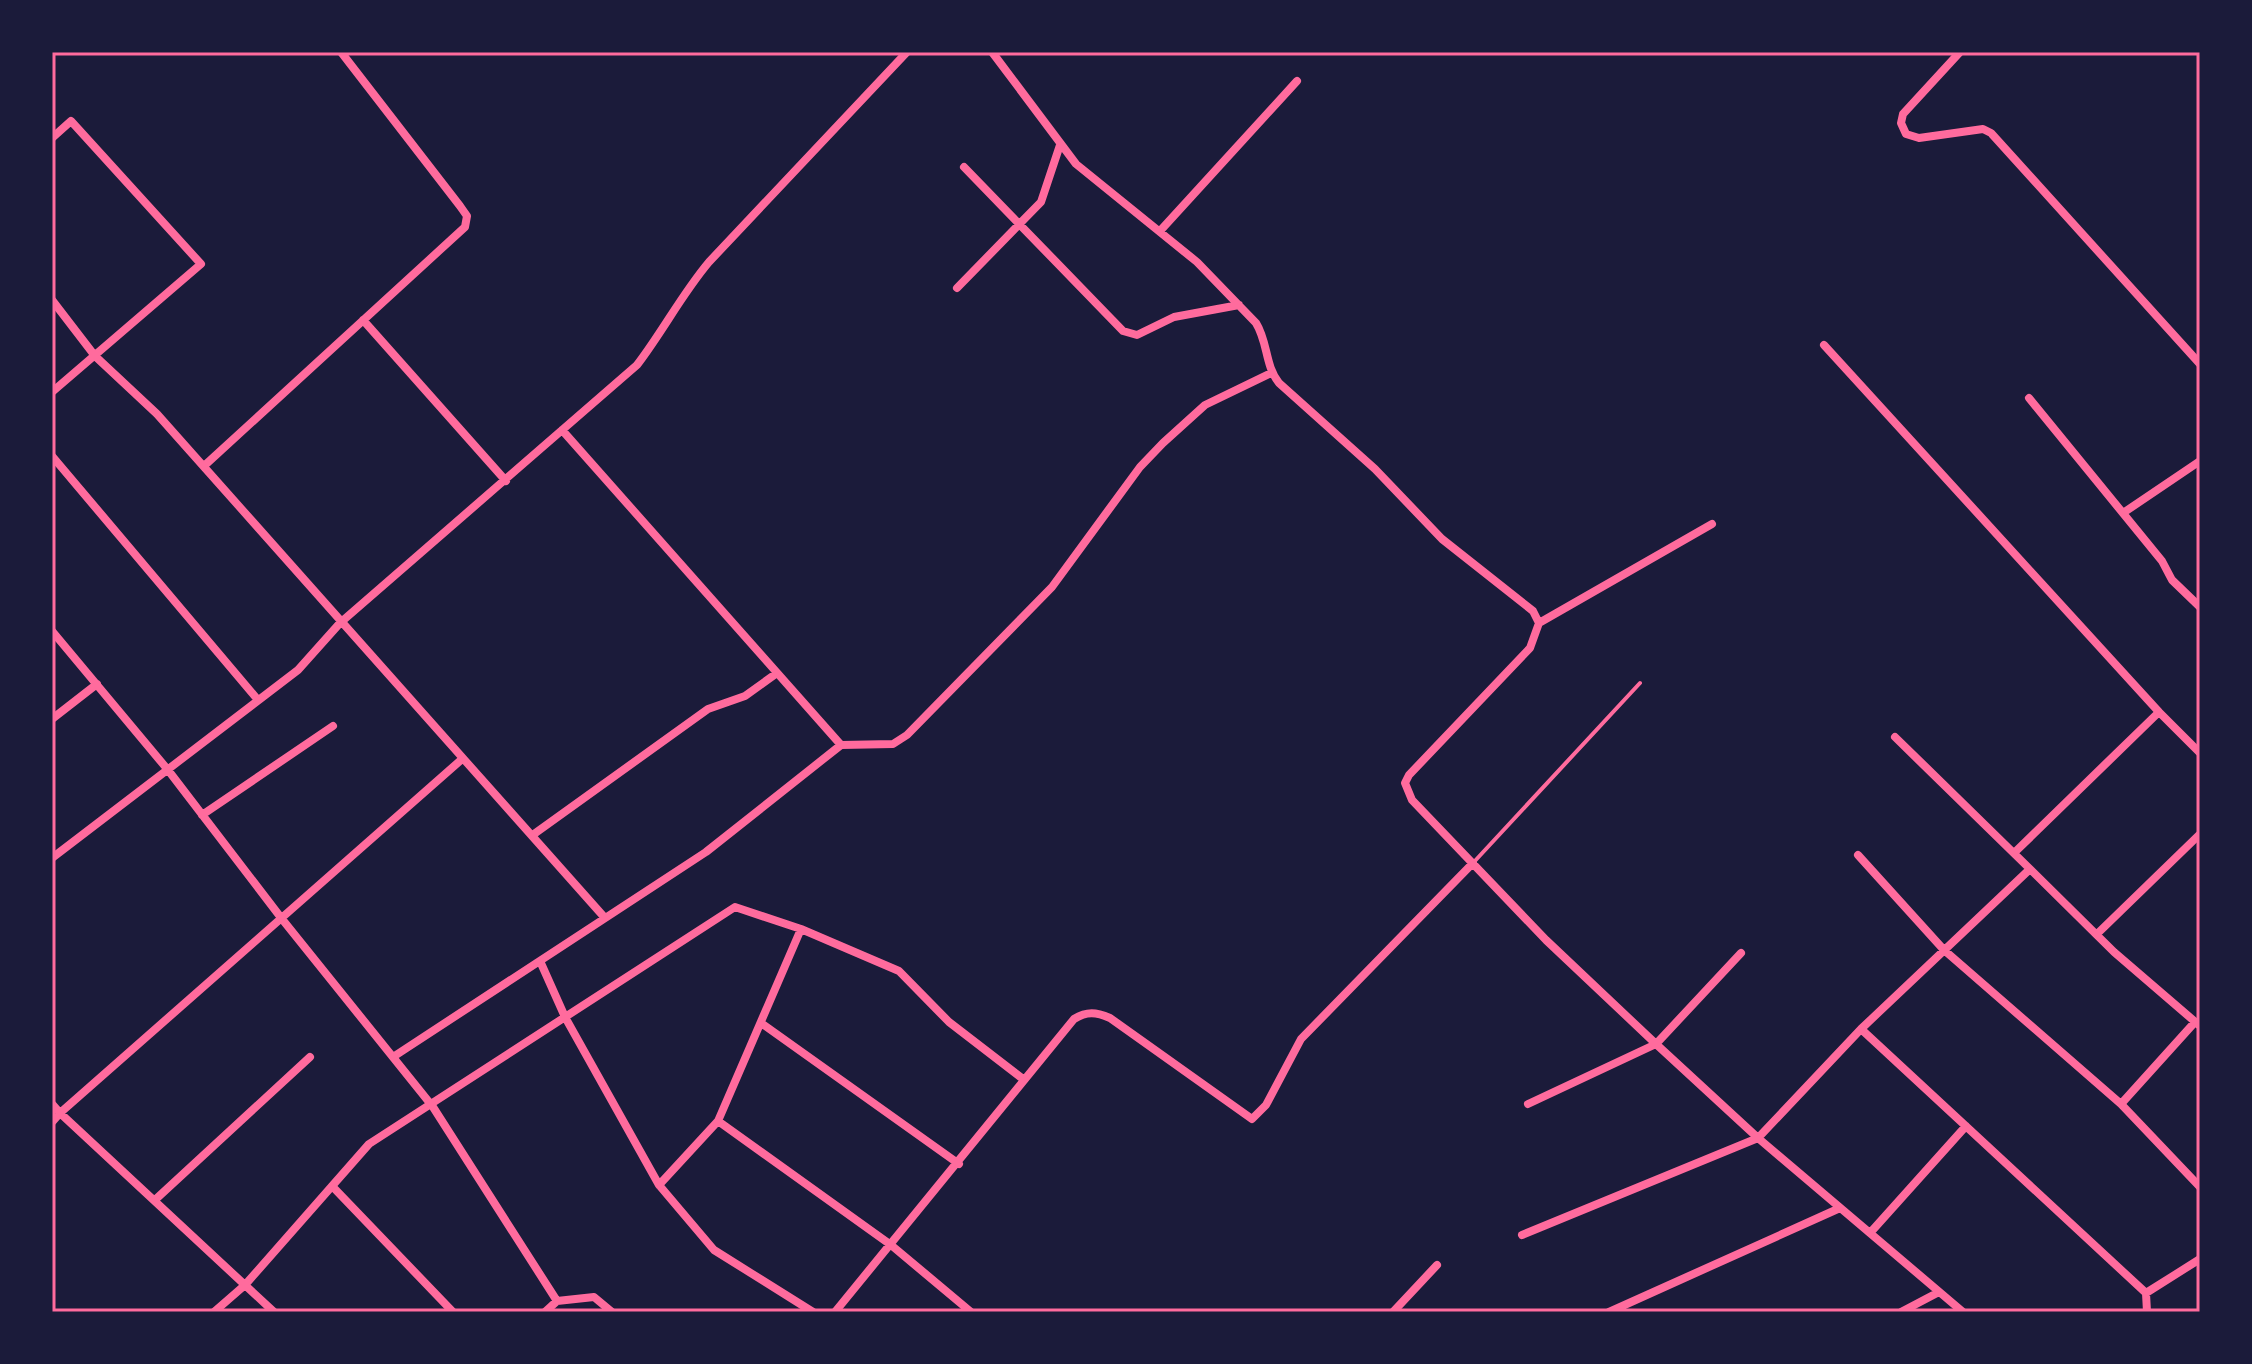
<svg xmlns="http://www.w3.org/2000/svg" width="2252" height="1364" font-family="Helvetica,sans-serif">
	<rect width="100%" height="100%" fill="#1b1b3a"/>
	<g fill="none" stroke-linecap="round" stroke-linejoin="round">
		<!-- service -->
		<path stroke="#ff6b9d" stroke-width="4" d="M1473,863L1640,683"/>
		<!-- minor -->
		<path stroke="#ff6b9d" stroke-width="8" d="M992,52L1076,164L1197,262L1256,323C1268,342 1265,366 1279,383L1375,469L1442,539L1533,611L1539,623L1530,648L1409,775L1405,783L1412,800L1546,940L1656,1044L1741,953
			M1960,52L1903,114L1901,123L1906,134L1919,138L1983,129L1991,133L2200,364
			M52,138L71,121L201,264L52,392
			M964,167L1123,331L1137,335L1174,317L1239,305
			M1160,231L1297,81
			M957,288L1041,202L1060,145
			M52,300L95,356L157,414L605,918
			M363,320L506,481
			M1824,345L2159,712
			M2029,398L2162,561L2172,580L2200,607
			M562,430L841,745
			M52,456L258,700
			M204,466L465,227L467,216L460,206L341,52
			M2123,513L2200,461
			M1539,623L1712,524
			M52,631L168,770L282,919L433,1107L557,1301
			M52,719L97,684
			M1895,737L2030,869
			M202,815L333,726
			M534,834L708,709L745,696L777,673
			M2014,853L2159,712L2200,753
			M1858,855L1944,950L2121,1104L2195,1022
			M52,858L298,670L340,623L637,365C663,331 682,294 709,262L907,52
			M801,929L718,1121L659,1185L714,1250L813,1312
			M2097,934L2200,834
			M540,961L565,1017L659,1185
			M761,1023L959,1164
			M1861,1029L2146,1293L2200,1259
			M393,1057L706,852L841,745L893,744L907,735L1052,587L1140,467L1163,443L1205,405L1271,373
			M52,1104L60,1113L52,1122
			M2121,1104L2200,1187
			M718,1121L891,1245L971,1312
			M332,1186L453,1312
			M156,1199L310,1057
			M1870,1233L1966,1126
			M1522,1235L1758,1138L1656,1044L1528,1104
			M2146,1293L2147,1312
			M214,1312L245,1285L369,1144L735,907L801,929L899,971L949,1022L1023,1079
			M274,1312L60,1113L461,760
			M545,1312L557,1301L594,1297L612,1312
			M835,1312L1074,1019C1087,1011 1096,1012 1110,1018L1252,1119L1266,1105L1301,1039L1473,863
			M1393,1312L1437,1265
			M1609,1312L1840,1208
			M1901,1312L1939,1292
			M1963,1312L1758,1138L1861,1029L2030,869L2114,952L2200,1026"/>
	</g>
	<!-- border -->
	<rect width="2252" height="1364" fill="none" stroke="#1b1b3a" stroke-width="108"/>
	<rect x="54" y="54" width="2144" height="1256" fill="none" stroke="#ff6b9d" stroke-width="3"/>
</svg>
